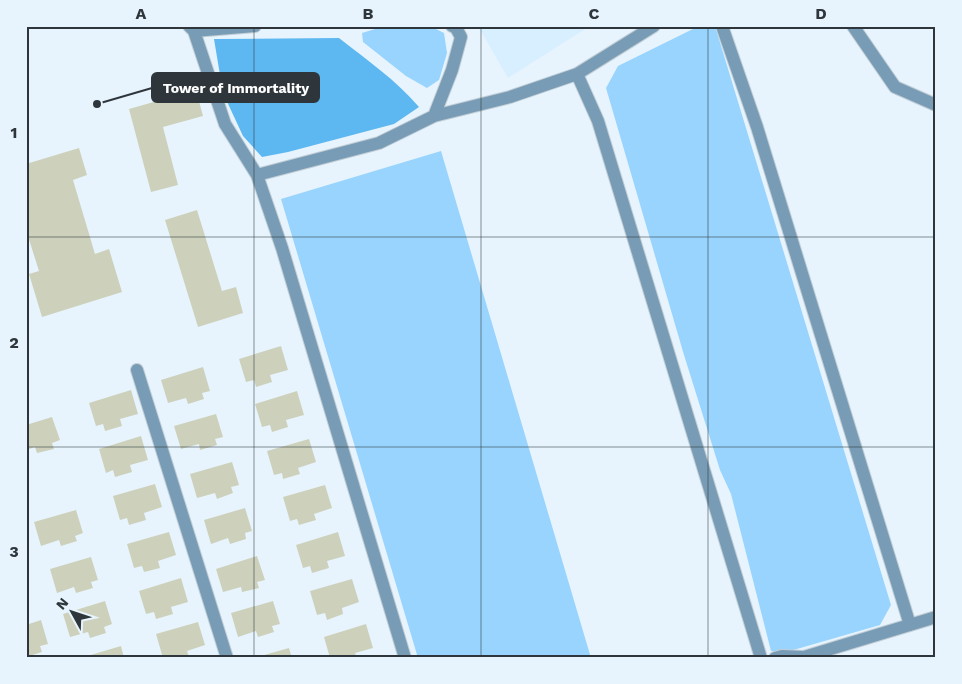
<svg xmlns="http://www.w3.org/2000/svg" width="962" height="684" font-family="'Work Sans',sans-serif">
	<rect width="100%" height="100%" fill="#e7f4fd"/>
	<!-- built -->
	<path fill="#d8efff" d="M478,26H590L508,78Z"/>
	<!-- green -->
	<path fill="#98d4fd" d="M430,26L444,33L447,53L439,80L427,88L406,76L363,42L362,33L375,29Z
		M699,26H715L891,605L880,625L783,653L771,651L731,494L720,470L684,355L606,88L618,66Z
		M441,151L591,658H418L281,199Z"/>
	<!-- forest -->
	<path fill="#5db7f0" d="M339,38C367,60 396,80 419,107L394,124L288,152L262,157L243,136L223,93L214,39Z"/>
	<!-- building -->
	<path fill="#cdd1bb" d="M196,90L203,116L163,127L178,185L151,192L129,109Z
		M79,148L87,175L73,180L95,254L109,249L122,292L42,317L29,274L39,271L26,230V164Z
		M197,210L222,291L236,287L243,313L198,327L165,220Z
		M281,346L288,370L270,375L272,382L256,387L254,380L246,382L239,359Z
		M203,367L210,391L202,393L204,399L188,404L186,398L168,403L161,380Z
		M131,390L138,414L120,419L122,426L105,431L103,424L96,426L89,403Z
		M297,391L304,415L286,420L288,427L272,432L270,425L262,427L255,404Z
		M216,414L223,437L215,439L217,445L200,450L199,444L181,449L174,426Z
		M52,417L60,440L52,443L54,449L37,453L35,447L26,450V425Z
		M141,436L148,460L130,465L132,472L115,477L113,470L106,473L99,449Z
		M309,439L316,462L298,468L300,474L283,479L282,473L274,475L267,451Z
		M232,462L239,485L231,487L233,493L217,499L215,493L197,498L190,474Z
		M155,484L162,507L144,513L146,520L129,525L127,518L120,520L113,496Z
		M325,485L332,508L314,514L316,520L299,525L297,519L290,521L283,497Z
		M245,508L252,531L245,533L246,539L230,544L228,538L211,544L204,520Z
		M76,510L83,533L75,536L77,541L61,546L59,540L41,546L34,522Z
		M169,532L176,555L158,561L160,568L144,572L142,566L134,568L127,544Z
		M338,532L345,556L327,561L329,568L312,573L310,566L303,568L296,545Z
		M257,556L265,580L257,582L259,588L242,592L241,587L223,592L216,569Z
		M91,557L98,580L91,582L93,588L76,593L74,587L57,593L50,569Z
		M181,578L188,602L171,607L173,614L156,619L154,612L146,614L139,591Z
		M352,579L359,602L342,608L343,614L327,620L325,613L317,615L310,591Z
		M105,601L112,624L104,627L106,633L90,638L88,632L70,637L63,614Z
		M273,601L280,624L272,626L274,632L258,637L256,631L238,637L231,613Z
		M41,620L48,644L40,646L42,652L26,657V625Z
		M198,622L205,645L187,651L189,657L187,658H171L170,656L163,658L156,634Z
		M366,624L373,648L355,653L357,658H330L324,637Z
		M121,646L124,658H84V657Z
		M289,648L292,658H257V657Z"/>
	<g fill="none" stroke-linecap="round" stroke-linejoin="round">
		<!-- minor casing -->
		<g stroke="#c2ced6" stroke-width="14">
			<path id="minor" d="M189,26L194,31L225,124L257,175L282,248L405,658
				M722,26L757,127L910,625
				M853,26L895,87L936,105
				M194,31L255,26
				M577,74L598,121L761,658
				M434,116L452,70L461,37L456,28L452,26
				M257,175L379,143L434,116L510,97L577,74L654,26
				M137,370L227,658
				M775,658L782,656L804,657L936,617"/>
		</g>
		<!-- minor -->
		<use href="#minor" stroke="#789cb5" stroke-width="12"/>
	</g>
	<!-- grid -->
	<path fill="none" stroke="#2e363c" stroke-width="1" stroke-opacity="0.55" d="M254,26V658M481,26V658M708,26V658M26,237H936M26,447H936"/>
	<!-- callouts -->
	<path fill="none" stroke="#2e363c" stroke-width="2" d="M97 104L152 88"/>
	<circle fill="#2e363c" stroke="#e7f4fd" stroke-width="2" cx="97" cy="104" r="5"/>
	<rect fill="#2e363c" stroke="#2e363c" stroke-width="2" x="152" y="73" width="167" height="29" rx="5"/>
	<g font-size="14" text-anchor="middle" font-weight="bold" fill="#fff">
		<text x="236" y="93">Tower of Immortality</text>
	</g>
	<!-- border -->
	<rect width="962" height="684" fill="none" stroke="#e7f4fd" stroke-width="55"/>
	<!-- north arrow -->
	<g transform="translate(72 612) rotate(310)" stroke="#e7f4fd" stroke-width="4" paint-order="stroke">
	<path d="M0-4L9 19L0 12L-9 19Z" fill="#2e363c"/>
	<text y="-8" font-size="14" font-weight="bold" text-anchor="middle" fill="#2e363c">N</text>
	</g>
	<rect x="28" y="28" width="906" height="628" fill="none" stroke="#2e363c" stroke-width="2"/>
	<g font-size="16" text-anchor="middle" font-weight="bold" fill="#2e363c">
		<text x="141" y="19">A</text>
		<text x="368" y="19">B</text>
		<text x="594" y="19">C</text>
		<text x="821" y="19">D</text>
		<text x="14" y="138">1</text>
		<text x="14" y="348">2</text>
		<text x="14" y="557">3</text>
	</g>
</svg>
